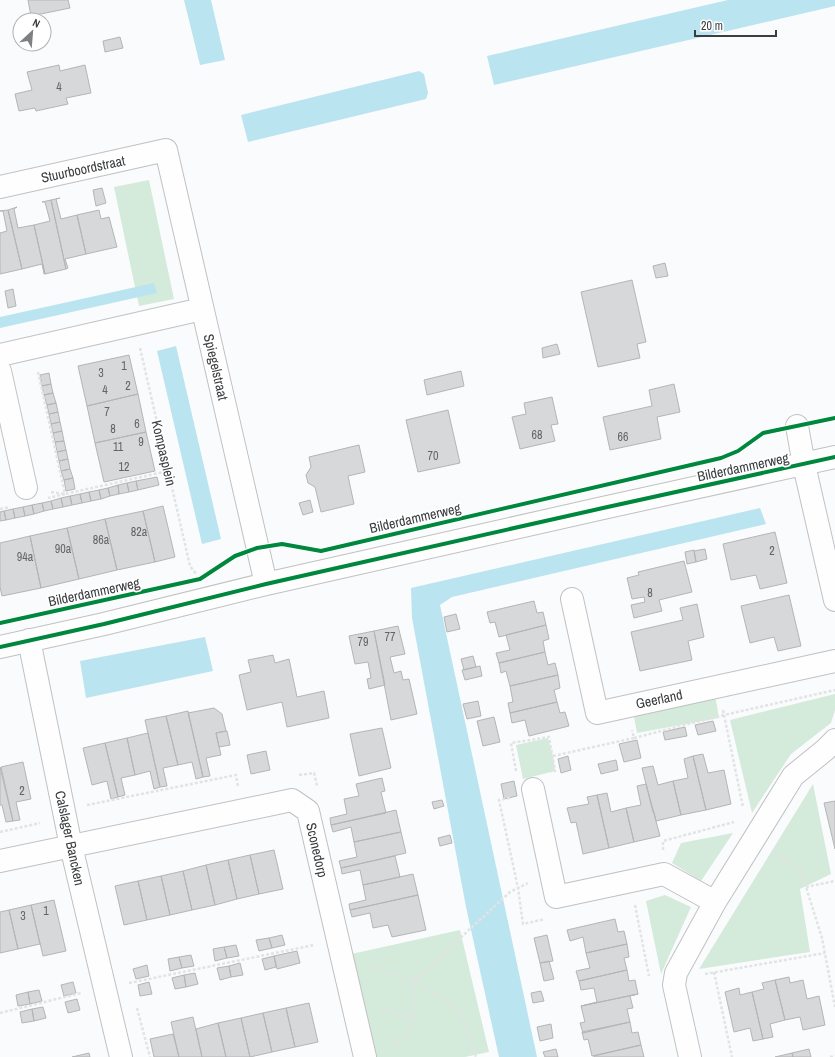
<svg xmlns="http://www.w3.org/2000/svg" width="835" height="1057" font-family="'Archivo Narrow',sans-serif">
	<rect width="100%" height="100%" fill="#fafbfd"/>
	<!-- green -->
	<path fill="#d4eada" d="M149,180L174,299L139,306L114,187Z
		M835,694V710L831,723L791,754L752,813L730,720Z
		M715,695L719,718L637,733L633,711Z
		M548,738L553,756L555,771L523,779L516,745Z
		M813,784L831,874L800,889L810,952L699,969Z
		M733,833L701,881L672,863L681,843Z
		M665,895L691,907L661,974L646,901Z
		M460,930L489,1052L465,1057H372L347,955Z"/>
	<!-- water -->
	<path fill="#bae4ef" d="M184,0H211L225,60L200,65Z
		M728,0H835V6L494,85L487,56Z
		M419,71L424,74L428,93L426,99L248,142L241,115Z
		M154,283L157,293L0,328V317Z
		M176,346L221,539L202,544L157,351Z
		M760,508L766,524L452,597L440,605L537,1057H499L466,907L412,618L411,588Z
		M205,637L213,671L86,698L80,661Z"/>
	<!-- building -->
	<path fill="#d7d8da" stroke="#b4b5b7" d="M28,0H68L70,8L31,16Z
		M120,37L123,48L105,52L103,41Z
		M59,65L60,71L85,65L91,93L66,98L68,104L36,111L35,108L19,111L15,94L32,90L27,72Z
		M102,188L106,203L96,206L93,190Z
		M60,198L56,199L61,219L77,215L86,254L65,259L68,268L66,269L51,200Z
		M51,200L66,269L45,274L34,225L50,221L45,202H42Z
		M17,207L14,209L18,228L34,225L45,274H44L42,264L22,269L8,210Z
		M8,210L22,269L0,274V233L7,231L3,211H0Z
		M99,210L101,219L109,217L117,247L86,254L77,215Z
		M665,263L668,276L656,278L653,266Z
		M632,280L646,342L637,344L640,358L598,367L581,292Z
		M13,289L16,306L8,308L5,291Z
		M557,344L560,354L543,358L542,348Z
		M129,355L138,394L87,406L78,366Z
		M461,371L464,386L427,395L424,380Z
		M49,373L51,384L42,386L40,375Z
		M51,384L53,393L44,395L42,386Z
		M674,384L680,412L657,417L661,439L610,450L603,417L652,406L649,390Z
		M53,393L56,403L47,405L44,395Z
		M138,394L146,432L95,443L87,406Z
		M552,397L558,424L551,425L555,441L520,449L512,417L526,414L524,403Z
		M56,403L58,412L49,414L47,405Z
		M448,410L460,463L418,472L406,420Z
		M58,412L60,422L51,424L49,414Z
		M60,422L62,431L53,433L51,424Z
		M62,431L64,441L55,442L53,433Z
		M146,432L155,471L104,482L95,443Z
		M64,441L66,450L57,452L55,442Z
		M359,445L365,472L348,476L354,504L321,512L315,487L308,483L306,475L311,467L309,457Z
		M66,450L68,459L59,461L57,452Z
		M68,459L70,469L61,471L59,461Z
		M70,469L73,478L64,480L61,471Z
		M157,477L159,485L138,490L136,481Z
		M73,478L75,489L66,491L64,480Z
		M136,481L138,490L129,492L127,483Z
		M127,483L129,492L119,494L118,485Z
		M118,485L119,494L110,496L108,488Z
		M108,488L110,496L101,499L99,490Z
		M99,490L101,499L91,501L89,492Z
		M89,492L91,501L82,503L80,494Z
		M80,494L82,503L72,505L70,496Z
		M70,496L72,505L63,507L61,498Z
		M61,498L63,507L53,509L51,501Z
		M310,500L313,512L303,515L299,503Z
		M51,501L53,509L44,511L42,503Z
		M42,503L44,511L34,514L32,505Z
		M32,505L34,514L25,516L23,507Z
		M163,506L175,557L155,562L143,511Z
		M23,507L25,516L15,518L13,509Z
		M13,509L15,518L6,520L4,511Z
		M4,511L6,520L0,521V512Z
		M143,511L155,562L117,570L105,519Z
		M105,519L117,570L79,579L67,528Z
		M67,528L79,579L41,588L30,536Z
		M775,532L787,583L760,589L756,575L731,580L723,544Z
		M30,536L41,588L2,596L0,587V543Z
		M705,549L707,559L696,562L694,551Z
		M694,550L696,562L687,564L685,552Z
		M684,561L692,592L659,600L662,611L634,618L631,605L645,602L644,597L632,599L627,578L639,575L638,572Z
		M789,595L801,646L778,651L774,637L750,643L741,606Z
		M534,601L537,613L543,612L546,625L499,637L495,622L490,623L487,612Z
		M697,604L704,637L688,641L692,660L640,671L631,632L683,620L680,608Z
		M456,614L460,629L447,632L444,617Z
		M546,625L549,639L543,641L545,652L499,663L496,653L510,650L506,635Z
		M398,626L405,654L390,657L394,673L401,671L403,680L409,679L417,714L391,720L374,631Z
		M374,631L385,685L369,689L367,679L371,678L368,662L355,664L349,636Z
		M545,652L548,665L555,663L558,675L510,686L506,671L501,673L499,663Z
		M273,655L275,663L289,659L297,697L324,691L329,718L287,727L282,702L247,710L239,675L251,672L248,660Z
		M473,656L476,667L464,670L461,659Z
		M480,666L482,676L465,680L462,670Z
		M558,675L560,688L554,690L557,702L510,713L508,703L513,702L510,686Z
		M478,701L481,716L467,719L463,704Z
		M557,702L560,713L565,712L569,726L529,736L525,720L512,723L510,713Z
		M214,708L222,714L226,731L216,733L221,755L206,758L210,776L203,777L188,713Z
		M188,711L203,777L196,779L192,762L178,765L166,716Z
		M166,716L178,765L163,768L167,786L160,787L145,720Z
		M494,717L500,742L483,746L477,721Z
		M713,721L716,731L698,735L695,725Z
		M685,727L687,736L665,740L663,732Z
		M382,728L391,768L359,776L350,734Z
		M227,731L230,745L219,747L216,733Z
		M148,733L160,787L154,789L150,771L135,775L127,738Z
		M127,738L135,775L121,778L125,795L118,797L105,743Z
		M637,740L641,758L624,762L619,744Z
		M105,743L118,797L111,799L107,781L92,785L83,748Z
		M266,751L270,770L251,774L247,755Z
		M703,754L708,773L724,770L731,804L706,810L693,756Z
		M568,756L571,770L561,773L558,759Z
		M693,756L706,810L681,815L673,781L688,778L684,759Z
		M616,760L618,770L601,774L598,764Z
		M23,762L31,799L16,802L20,820L13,821L1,767Z
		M653,766L658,785L673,781L681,815L656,821L654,812H653L642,768Z
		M0,767L13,821L6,822L2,805H0Z
		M382,778L385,791L381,792L386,813L331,825L330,818L347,814L344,799L359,796L356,784Z
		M514,781L517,796L504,799L501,784Z
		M646,784L660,836L634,842L626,808L641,805L637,786Z
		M607,793L611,812L626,808L634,842L609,848L597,795Z
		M597,795L609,848L583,854L576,822L571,823L567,808L589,804L587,797Z
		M442,800L444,806L434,809L432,802Z
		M835,801V849L824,803Z
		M396,810L401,832L354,842L351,827L333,832L331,825Z
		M401,832L406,853L341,868L339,861L357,857L354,842Z
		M450,835L452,843L440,846L438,838Z
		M274,850L283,889L259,894L250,855Z
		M250,855L259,894L237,899L228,860Z
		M395,856L400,877L363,885L360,870L342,874L341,868Z
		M228,860L237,899L215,905L206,865Z
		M206,865L215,905L192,910L183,871Z
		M183,871L192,910L170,915L161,876Z
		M413,874L418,895L350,910L349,904L366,900L363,885Z
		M161,876L170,915L147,920L138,881Z
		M138,881L147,920L124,925L115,886Z
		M418,895L426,930L392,937L388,925L373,928L370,913L352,917L350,910Z
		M54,900L66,951L43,956L31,905Z
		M31,905L40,944L18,949L9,910Z
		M9,910L18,949L0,953V912Z
		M615,919L618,932L624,931L627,944L586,953L583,937L570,941L567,930Z
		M282,935L285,945L272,948L269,938Z
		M547,935L553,961L540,963L534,938Z
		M269,938L272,948L259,951L256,940Z
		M627,944L629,957L624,958L627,970L579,981L576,971L590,968L586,953Z
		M236,945L239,956L227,958L224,947Z
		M224,947L227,958L215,961L213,949Z
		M297,951L300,963L277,969L274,956Z
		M191,955L194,966L182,968L179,957Z
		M274,956L276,967L265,970L262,959Z
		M179,957L182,968L170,971L168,959Z
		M549,961L554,979L544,981L540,963Z
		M240,963L243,975L231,977L229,966Z
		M147,965L149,976L136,979L133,969Z
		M229,966L231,977L220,980L217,968Z
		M627,970L629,981L635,980L638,994L581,1006L597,1002L594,988L581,990L579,981Z
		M195,973L198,984L186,987L184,975Z
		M184,975L186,987L175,989L172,978Z
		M789,977L790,983L803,980L807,999L819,996L825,1025L803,1030L800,1017L785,1020L775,980Z
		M775,980L785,1020L770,1024L773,1037L763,1039L752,992L764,989L762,983Z
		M73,982L76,993L64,996L61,985Z
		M149,982L152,994L140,996L138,985Z
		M739,988L740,995L752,992L763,1039L753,1041L750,1028L734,1032L725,992Z
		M39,990L42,1001L30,1004L28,992Z
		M541,991L544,1001L533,1003L531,993Z
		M28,992L30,1004L18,1006L16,995Z
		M638,994L630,996L633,1008L627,1009L630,1022L583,1033L580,1023L585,1022L581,1006Z
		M77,999L80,1010L68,1013L65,1002Z
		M309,1003L318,1042L295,1047L286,1008Z
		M43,1007L46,1018L34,1021L32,1009Z
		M286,1008L295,1047L272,1052L263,1013Z
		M32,1009L34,1021L22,1023L20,1012Z
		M263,1013L272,1052L250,1057L241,1018Z
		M193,1017L202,1057H179L171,1022Z
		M241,1018L250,1057H226L218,1023Z
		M630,1022L632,1033L638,1032L641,1045L592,1056L588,1039L584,1040L582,1032Z
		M218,1023L226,1057H202L196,1029Z
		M551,1024L553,1038L540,1041L537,1027Z
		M173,1034L179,1057H154L150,1039Z
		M641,1045L644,1057H594V1056Z
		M556,1049L558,1057H545L543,1052Z
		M809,1049L811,1057H793L792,1053Z
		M89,1053L90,1057H72Z
		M792,1053L793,1057H775Z"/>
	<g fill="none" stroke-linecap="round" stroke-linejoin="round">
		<!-- minor casing -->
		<g stroke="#c0c1c3" stroke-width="24">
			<path id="minor" d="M0,187L166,150L266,584
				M0,355L202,309
				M0,371L26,488
				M797,426L804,465L835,600
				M572,599L597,713L835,661
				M29,640L71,846L121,1057
				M0,647L104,624L266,584L603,508L835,457
				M533,789L556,897L664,874L715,902
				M0,861L292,800L308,811L365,1057
				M690,1057L674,985L676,973L715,902L793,776L825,750L835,740"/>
		</g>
		<!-- path -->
		<path stroke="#e2e3e4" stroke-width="2.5" stroke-dasharray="3 2" stroke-linecap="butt" d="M140,348L190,566L197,575
			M38,372L65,494L48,498
			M51,492L65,494L168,471
			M0,509L10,507
			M723,710L743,807
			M634,738L724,715L835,690
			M553,756L634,738L632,730
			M516,771L511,743L549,737L555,771L551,772
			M299,775L314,773L317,786
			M510,798L499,800L518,888L523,924L545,919
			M87,805L236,775L238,787
			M0,832L40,823
			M663,850V841L734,822
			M775,852L801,871L822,938L835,1007
			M806,887L835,881
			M635,905L649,976
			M369,967L415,980L510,892L528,883
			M714,972L732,1057
			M705,974L825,953
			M415,980L461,1012L476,1057
			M129,983L314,945
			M137,1008L150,1057
			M381,1011L384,1007L412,1020
			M0,1013L81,993
			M386,1036L398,1043
			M389,1051L411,1033L415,981
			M830,1057L835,1056"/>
		<!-- minor -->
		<use href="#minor" stroke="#fefeff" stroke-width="22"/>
		<!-- cycleway casing -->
		<g stroke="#fff" stroke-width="6">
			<path id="cycleway" d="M0,623L200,579L235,556L257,548L282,544L321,551L721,458L738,451L763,433L835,418
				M0,647L104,624L266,584L603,508L835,457"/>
		</g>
		<!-- cycleway -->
		<use href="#cycleway" stroke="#00873e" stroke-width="4"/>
	</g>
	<g text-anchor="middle" stroke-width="3.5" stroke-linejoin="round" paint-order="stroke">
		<!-- number labels -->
		<g font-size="12" fill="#626466">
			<text x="59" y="91">4</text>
			<text x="124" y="370">1</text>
			<text x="101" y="377">3</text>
			<text x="128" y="390">2</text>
			<text x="105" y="394">4</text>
			<text x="107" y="416">7</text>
			<text x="137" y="428">6</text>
			<text x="113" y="433">8</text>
			<text x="537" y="439">68</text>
			<text x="623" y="441">66</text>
			<text x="141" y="446">9</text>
			<text x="118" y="451">11</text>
			<text x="433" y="460">70</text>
			<text x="124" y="471">12</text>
			<text x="139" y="536">82a</text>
			<text x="101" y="544">86a</text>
			<text x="63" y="553">90a</text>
			<text x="772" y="555">2</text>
			<text x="25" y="561">94a</text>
			<text x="650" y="597">8</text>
			<text x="390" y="641">77</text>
			<text x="363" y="646">79</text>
			<text x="22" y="795">2</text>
			<text x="46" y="915">1</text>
			<text x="23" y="920">3</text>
		</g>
		<!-- street labels -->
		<g font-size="14" fill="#3b3d3f" stroke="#fff">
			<text transform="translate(83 169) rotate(-12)" y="5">Stuurboordstraat</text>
			<text transform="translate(216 367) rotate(77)" y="5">Spiegelstraat</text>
			<text transform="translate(164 453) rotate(77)" y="5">Kompasplein</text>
			<text transform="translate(743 467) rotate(-12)" y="5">Bilderdammerweg</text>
			<text transform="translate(415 518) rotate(-13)" y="5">Bilderdammerweg</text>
			<text transform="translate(94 592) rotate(-12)" y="5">Bilderdammerweg</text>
			<text transform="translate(659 699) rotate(-12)" y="5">Geerland</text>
			<text transform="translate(70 838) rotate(78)" y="5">Calslager Bancken</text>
			<text transform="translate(317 850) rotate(77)" y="5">Sconedorp</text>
		</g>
	</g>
	<!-- north arrow -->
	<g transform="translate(32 32) rotate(26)"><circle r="19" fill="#ffffff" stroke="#b1b1b2"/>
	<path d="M0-3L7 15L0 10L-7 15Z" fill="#7e8082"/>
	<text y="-6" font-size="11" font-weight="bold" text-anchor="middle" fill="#3b3d3f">N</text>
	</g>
	<!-- scale -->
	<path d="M695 30v6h81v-6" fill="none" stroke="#3b3d3f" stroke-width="2"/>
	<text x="701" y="30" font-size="12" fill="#3b3d3f" stroke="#ffffff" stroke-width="3" paint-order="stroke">20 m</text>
</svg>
